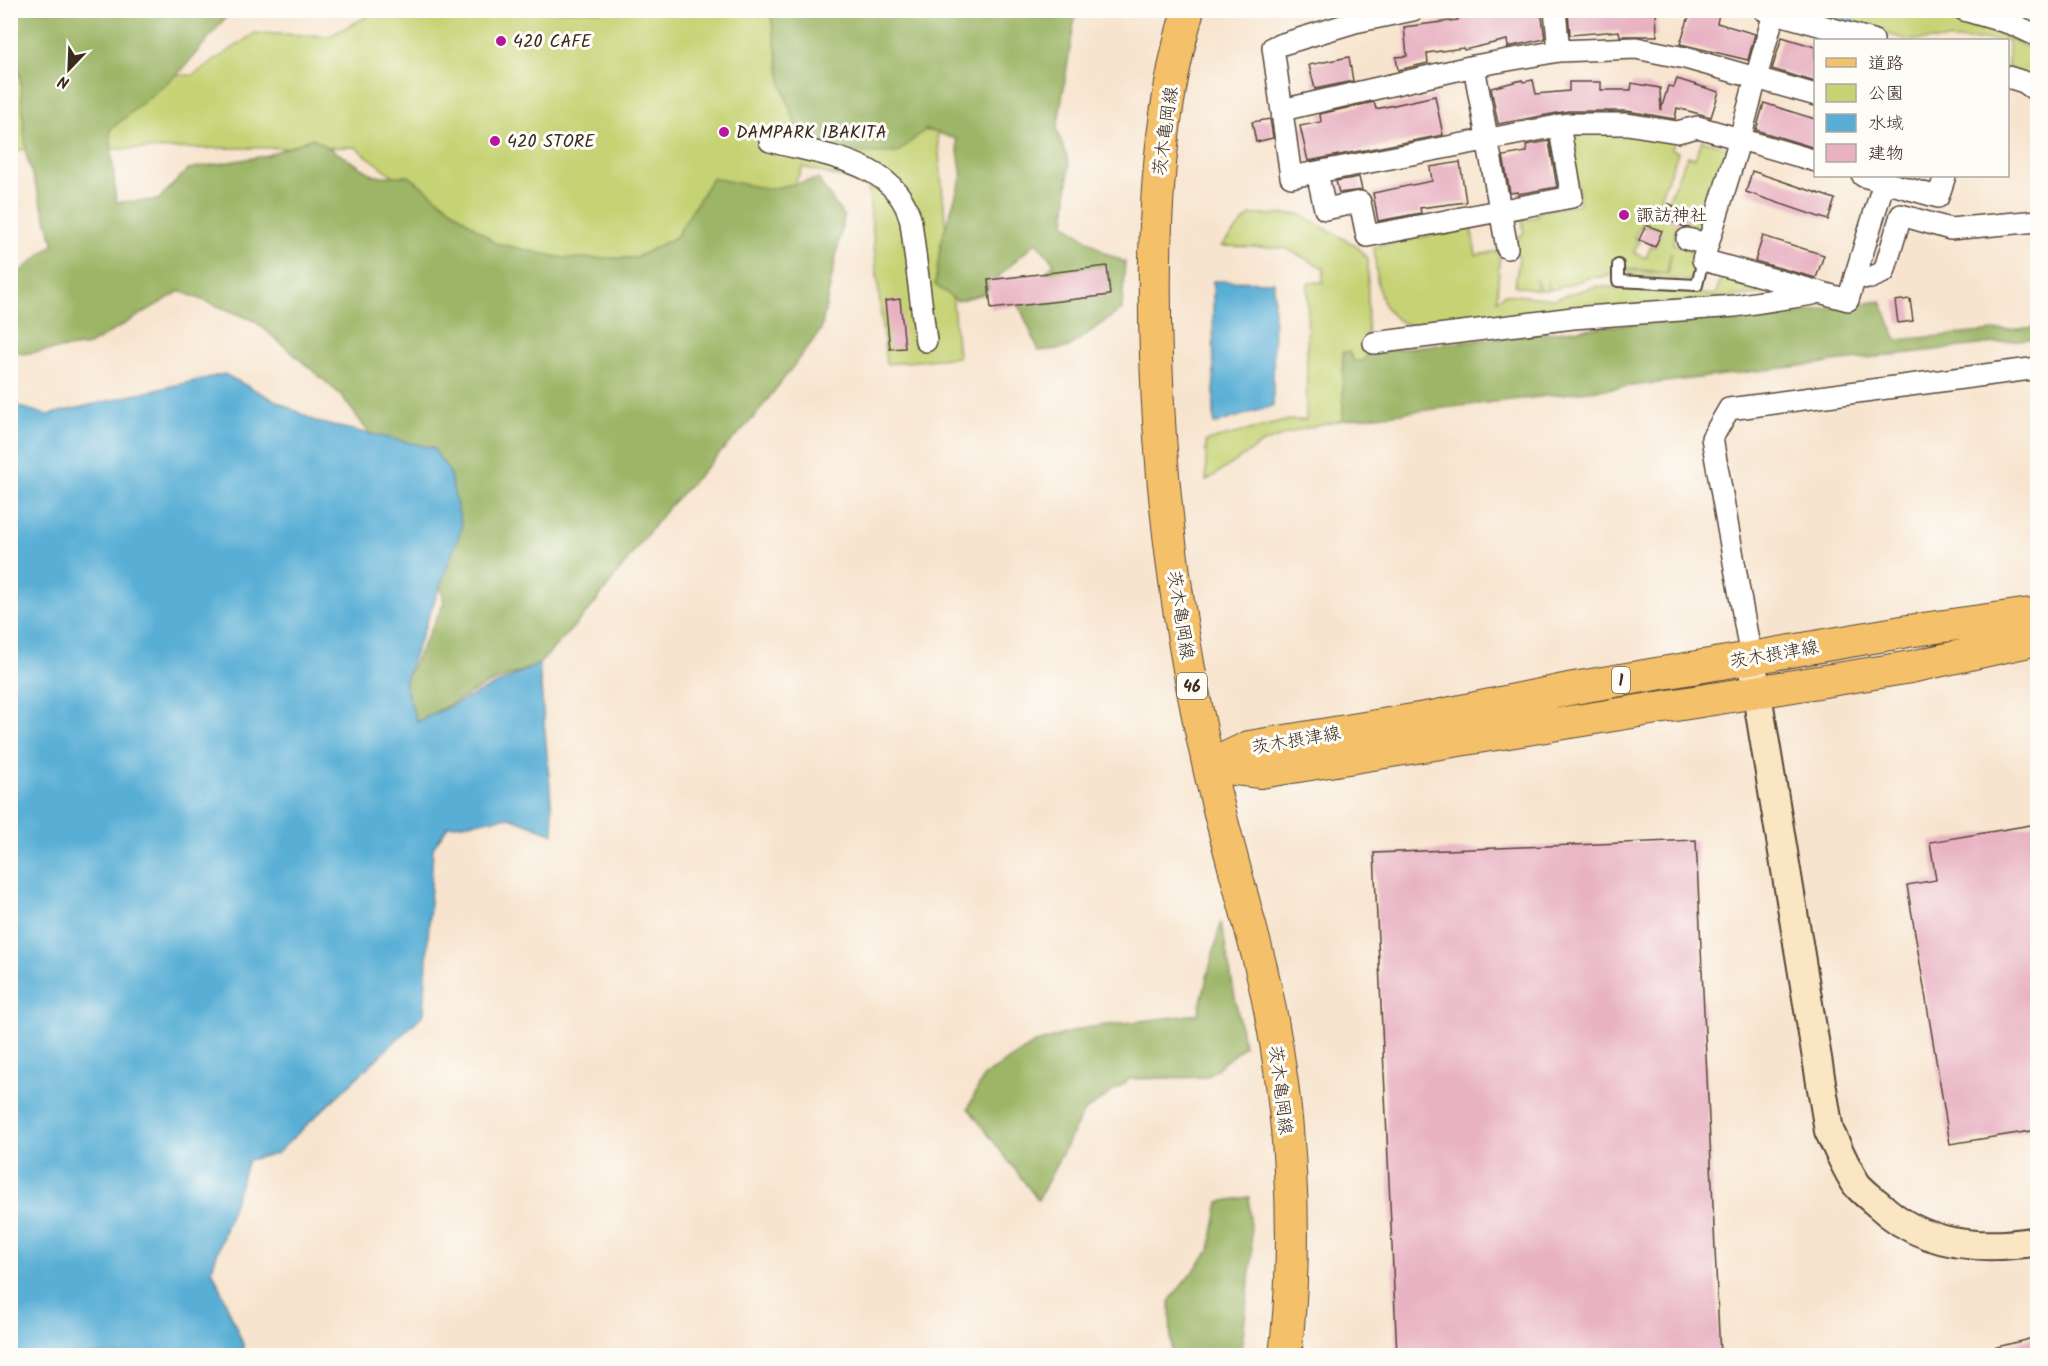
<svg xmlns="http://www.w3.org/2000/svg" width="2048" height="1366" font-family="Kalam,'Klee One',sans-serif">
	<rect width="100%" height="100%" fill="#fdfcf7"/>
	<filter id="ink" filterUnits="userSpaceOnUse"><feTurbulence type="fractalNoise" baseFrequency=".0167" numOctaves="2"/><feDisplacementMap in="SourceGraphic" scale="12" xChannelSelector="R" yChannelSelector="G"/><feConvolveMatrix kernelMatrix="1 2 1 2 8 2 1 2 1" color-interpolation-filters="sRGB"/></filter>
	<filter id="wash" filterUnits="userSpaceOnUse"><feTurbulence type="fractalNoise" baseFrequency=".008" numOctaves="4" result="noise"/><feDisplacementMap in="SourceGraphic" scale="24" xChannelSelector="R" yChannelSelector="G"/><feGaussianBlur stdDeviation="1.35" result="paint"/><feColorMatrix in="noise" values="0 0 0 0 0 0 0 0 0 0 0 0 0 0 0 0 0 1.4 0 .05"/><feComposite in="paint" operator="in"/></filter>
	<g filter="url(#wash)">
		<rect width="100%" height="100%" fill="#f7e4ce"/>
		<!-- green -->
		<path fill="#c6d374" stroke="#807e49" stroke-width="1.5" fill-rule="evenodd" d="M378,11H783L802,114L937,132L958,357L886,364L868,185L803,167L785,201L743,249L520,271L355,147L11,150L10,76L193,75L255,33L330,36Z
			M1803,11H1919L1988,29L2037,51V83L2008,68V40H1909Z
			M1585,130L1675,138L1672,149L1678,152L1676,158L1660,197L1668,200L1685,161L1688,156L1695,158L1702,140L1728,148L1705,233L1687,229L1688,223L1685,228L1676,227L1673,244L1687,248L1695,257L1693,281L1633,276L1626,270L1668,274L1671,253L1667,273L1627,268L1623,262L1617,260L1609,277L1606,273L1605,277H1591L1555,289L1550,290L1547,282L1549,290H1541L1535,279L1539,290L1515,286L1519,257L1515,252L1516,238L1524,233L1522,220L1537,217V212L1580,204L1570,131ZM1646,225L1658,230L1657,233L1660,235L1655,247L1651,246L1646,258L1634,253L1639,240L1635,238L1640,226L1644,228Z
			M1299,214L1355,245L1368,259L1367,415L1298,430L1263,443L1206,481V441L1289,420H1306L1308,283L1323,282L1324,268L1285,248L1221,246L1250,215Z
			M1471,227L1476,255L1500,251L1497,300L1505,294L1554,299L1597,286L1715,295L1723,274L1787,291L1421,328C1375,321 1378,284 1374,247Z"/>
		<!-- forest -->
		<path fill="#9cb566" stroke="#6c7042" stroke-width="1.5" d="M11,11H231L182,70L110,130L116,202L158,200L188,169L265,156L313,138L375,176H409L495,243L563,258H635L676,237L712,178L769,189L818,179L844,217L821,330L755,416L665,511L591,608L539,664L488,684L417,722L404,683L444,603L423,506L341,395L255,321L180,291L89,345L22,354L11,346V279L54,244L26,154L20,73L11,68Z
			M770,11H1076L1057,130L1069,163L1065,224L1105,253L1125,262L1122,309L1067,348L1039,351L1019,305L1054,263L1036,242L1000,275L983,294L957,301L935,285L941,242L962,176L956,139L926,129L897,153L838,152L798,133L782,85Z
			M1881,301L1897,340L2038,327L2037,338L1343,420V352H1349L1354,361H1363L1369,352L1760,310L1795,313Z
			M1221,922L1244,1046L1207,1077L1130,1079L1083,1113L1038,1200L968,1108L984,1076L1033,1044L1083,1028L1198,1014Z
			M1249,1197L1252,1253L1241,1355H1171L1170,1300L1210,1250L1219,1202Z"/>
		<!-- water -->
		<path fill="#58aed5" stroke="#4a6c7a" stroke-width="1.5" d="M1213,281L1274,282L1273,406L1214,424Z
			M224,374L317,422L433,448L449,471L462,527L404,683L417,722L539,664L554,834L510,817L448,826L433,848L424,1014L276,1154L248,1160L212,1269L243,1344L244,1355H11V404L47,415Z"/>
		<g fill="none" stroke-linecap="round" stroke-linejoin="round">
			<!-- stream -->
			<path stroke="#58aed5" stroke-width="5" d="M1818,10C1828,18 1843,11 1854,22"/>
		</g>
		<g id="blocks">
			<!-- building -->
			<path fill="#e8b2c2" d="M1495,10L1498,16L1541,10L1545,39L1508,47L1507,40L1464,50L1463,48L1427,53L1428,63L1398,70L1396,57L1407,56L1404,27L1458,20L1457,18Z
				M1583,10H1656L1657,36H1620L1619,31L1570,35L1568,12Z
				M1691,10L1719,14L1717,23L1755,34L1748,60L1680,44Z
				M1782,37L1815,47V82L1772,69Z
				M1349,57L1353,81L1315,89L1309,65Z
				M1677,79L1719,92L1711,117L1677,108L1675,119L1627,111H1568L1498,124L1491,88L1522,80L1523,82L1533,80L1536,94L1569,91V82H1601V90H1631L1632,83L1660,88L1661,110L1668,86L1674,87Z
				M1435,96L1443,135L1308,161L1300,126L1321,122L1320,114L1374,102L1376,109Z
				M1764,103L1815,119V148L1756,130Z
				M1270,119L1273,138L1256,142L1252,122Z
				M1549,141L1557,187L1518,194L1517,192L1510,193L1503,156L1527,152L1526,145Z
				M1460,162L1466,202L1420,208L1421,213L1378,221L1373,193L1432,181L1430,167Z
				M1752,171L1835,199L1828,220L1746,192Z
				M1359,177L1362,190L1339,193L1336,181Z
				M1669,204L1690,213L1685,227L1663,218Z
				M1646,225L1662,231L1655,247L1639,240Z
				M1763,236L1824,255L1816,278L1755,261Z
				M1107,266L1110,295L991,309L988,280Z
				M900,299L905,348L890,349L885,301Z
				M1910,299L1913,321L1898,323L1895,301Z
				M2037,824V1130L1950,1144L1907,885L1936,880L1930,842Z
				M1696,840L1720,1356H1397L1374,853Z
				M2037,1337V1356H1986L1985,1350Z"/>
		</g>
	</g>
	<g filter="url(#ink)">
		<use href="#blocks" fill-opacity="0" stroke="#574638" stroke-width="1.5"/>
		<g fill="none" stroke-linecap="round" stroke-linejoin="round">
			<!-- lane casing -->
			<g stroke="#574638" stroke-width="14">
				<path id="lane" d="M1618,265V281L1697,285L1703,260"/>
			</g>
			<!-- street casing -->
			<g stroke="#574638" stroke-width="24">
				<path id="street" d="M1413,10L1355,22L1273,47L1291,177L1568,124H1627L1677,132L1698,127L1740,139L1703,260L1848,300L1884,182L1938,197L1945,176
					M1555,10L1559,51L1636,48L1685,58L1756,78L1774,13
					M1764,10L1873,40
					M1964,10L2012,24L2038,36
					M2008,77L2024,82L2038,92
					M1816,95L1756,78L1740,139L1816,161
					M1282,110L1474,66
					M770,141C821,155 898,161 911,222L926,341
					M1317,172L1325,209L1360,202L1367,236L1572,197L1559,125
					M1863,176L1884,182
					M1687,239L1708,244
					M1507,248L1474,66L1559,51
					M1855,276L1870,278L1884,272L1901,215L1950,229L2038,221
					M1374,343L1573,318L1735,306L1813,294
					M1751,658L1712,438L1729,409L2038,368"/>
			</g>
			<!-- secondary casing -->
			<g stroke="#574638" stroke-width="32">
				<path id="secondary" d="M1751,658L1829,1131C1838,1148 1846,1169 1857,1185C1863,1192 1871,1198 1878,1204C1922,1246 1979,1251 2038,1241"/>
			</g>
			<!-- primary casing -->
			<g stroke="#574638" stroke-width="34">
				<path id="primary" d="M1188,10C1156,123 1152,240 1156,356C1160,493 1178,629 1208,763C1223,832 1244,900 1261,968C1290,1091 1300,1230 1285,1356
					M1209,766L1249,747L1437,716L1574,688L1908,631L2038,613
					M1209,766L1261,772L1911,667L2038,639"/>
			</g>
			<!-- lane -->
			<use href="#lane" stroke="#fff" stroke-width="10"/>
			<!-- street -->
			<use href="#street" stroke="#fff" stroke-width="21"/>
			<!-- secondary -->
			<use href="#secondary" stroke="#fbe6c4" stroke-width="28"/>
			<!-- primary -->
			<use href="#primary" stroke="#f4c16b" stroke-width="32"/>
		</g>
	</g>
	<!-- markers -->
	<g fill="#b5179e" stroke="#fdfcf7" stroke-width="2">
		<circle cx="501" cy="41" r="6"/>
		<circle cx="724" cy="132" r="6"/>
		<circle cx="495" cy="141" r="6"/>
		<circle cx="1624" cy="215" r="6"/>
	</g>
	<g text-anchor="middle" stroke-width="6" stroke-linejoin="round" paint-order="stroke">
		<!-- shield labels -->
		<g fill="#fdfcf7" stroke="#75695f" stroke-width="1.5">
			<rect x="1612" y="667" width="18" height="26" rx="4.5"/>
			<rect x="1177" y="673" width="30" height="26" rx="4.5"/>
		</g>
		<g font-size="16" font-weight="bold" fill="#3b2a1e">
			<text x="1621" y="686">1</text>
			<text x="1192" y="692">46</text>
		</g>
		<!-- poi labels -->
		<g font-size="18" fill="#3b2a1e" stroke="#fdfcf7" text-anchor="start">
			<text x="513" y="47">420 CAFE</text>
			<text x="736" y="138">DAMPARK IBAKITA</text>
			<text x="507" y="147">420 STORE</text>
			<text x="1636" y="221">諏訪神社</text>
		</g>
		<!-- street labels -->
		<g font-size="18" fill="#3b2a1e" stroke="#fdfcf7">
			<text transform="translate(1165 131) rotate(-82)" y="6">茨木亀岡線</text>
			<text transform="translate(1181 615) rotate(81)" y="6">茨木亀岡線</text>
			<text transform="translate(1774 654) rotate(-10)" y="6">茨木摂津線</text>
			<text transform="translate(1296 740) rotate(-10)" y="6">茨木摂津線</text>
			<text transform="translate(1281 1090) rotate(83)" y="6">茨木亀岡線</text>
		</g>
	</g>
	<!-- margin -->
	<rect width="2048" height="1366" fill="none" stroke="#fdfcf7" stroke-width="36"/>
	<!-- legend -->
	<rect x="1814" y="39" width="195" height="138" fill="#fdfcf7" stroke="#afa8a0" stroke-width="1.5"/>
	<rect x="1826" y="58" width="30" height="9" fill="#f4c16b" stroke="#afa8a0" stroke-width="1.5"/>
	<text x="1868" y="69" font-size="18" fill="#3b2a1e">道路</text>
	<rect x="1826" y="84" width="30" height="18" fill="#c6d374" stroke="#afa8a0" stroke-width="1.5"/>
	<text x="1868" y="99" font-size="18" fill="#3b2a1e">公園</text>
	<rect x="1826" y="114" width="30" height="18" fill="#58aed5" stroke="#afa8a0" stroke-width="1.5"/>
	<text x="1868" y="129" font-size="18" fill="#3b2a1e">水域</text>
	<rect x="1826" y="144" width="30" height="18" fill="#e8b2c2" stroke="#afa8a0" stroke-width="1.5"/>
	<text x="1868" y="159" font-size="18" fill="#3b2a1e">建物</text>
	<!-- north arrow -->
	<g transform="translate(69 69) rotate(203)" stroke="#fdfcf7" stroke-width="4.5" paint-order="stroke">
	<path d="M0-4.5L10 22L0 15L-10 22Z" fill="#3b2a1e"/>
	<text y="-9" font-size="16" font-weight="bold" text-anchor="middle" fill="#3b2a1e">N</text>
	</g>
</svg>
